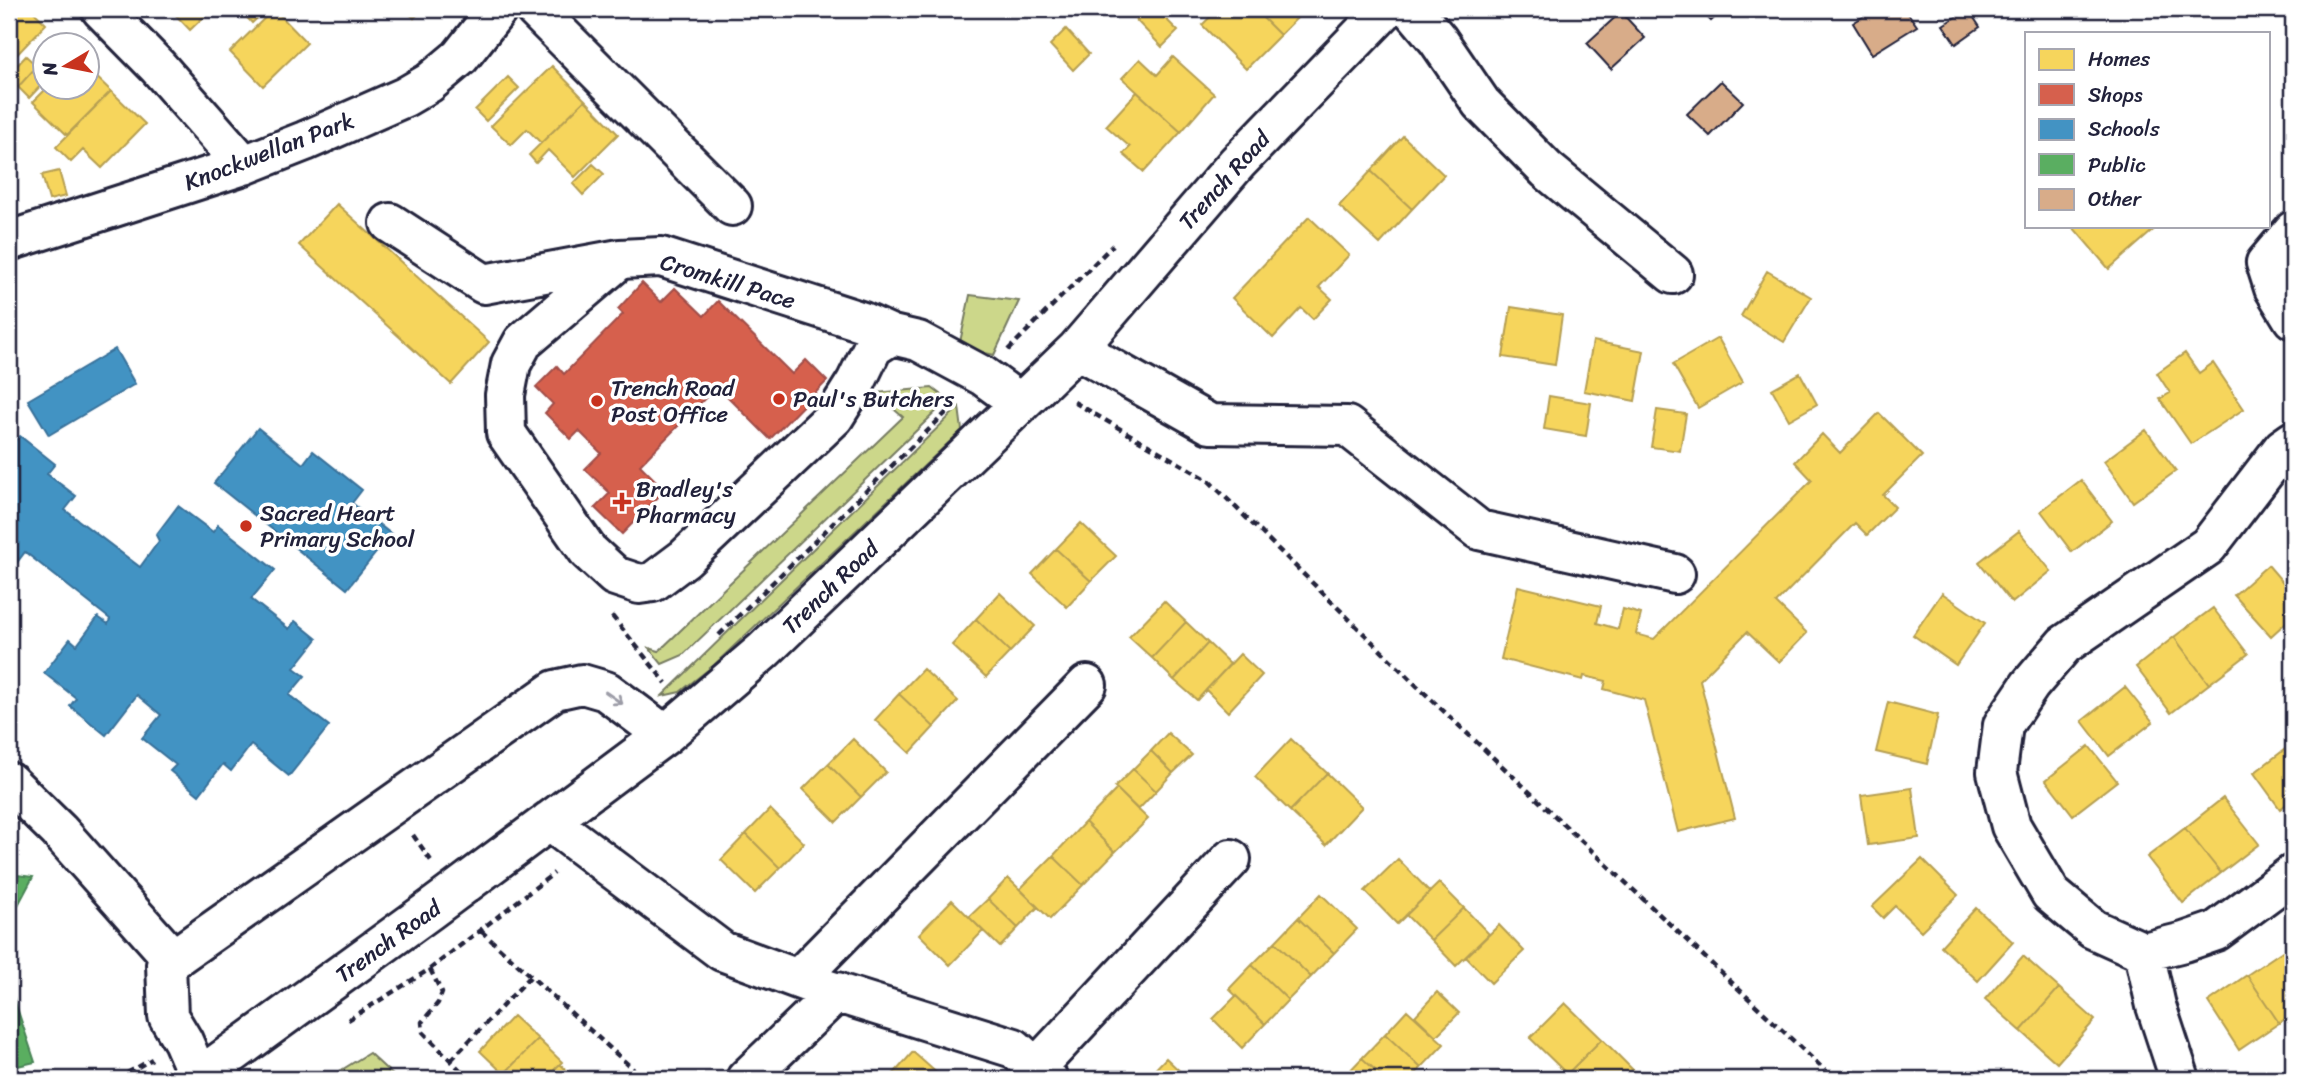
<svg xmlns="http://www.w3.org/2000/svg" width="2302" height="1088" font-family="Sriracha,sans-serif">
	<rect width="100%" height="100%" fill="#fff"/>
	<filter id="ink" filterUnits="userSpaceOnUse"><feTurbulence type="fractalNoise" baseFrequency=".0143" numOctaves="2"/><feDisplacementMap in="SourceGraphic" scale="14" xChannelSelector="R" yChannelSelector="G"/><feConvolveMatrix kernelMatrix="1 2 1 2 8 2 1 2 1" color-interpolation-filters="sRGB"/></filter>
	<g filter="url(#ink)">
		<!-- green -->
		<path fill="#ccd78a" stroke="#777c62" stroke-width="2" d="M970,295L1019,301L994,355L959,347Z
			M932,388L948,400L683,655L662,664L649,648L659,651L903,417L875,393Z
			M959,407L962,430L714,665L680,692L662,696Z
			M369,1053L397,1079H327Z"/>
		<!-- homes -->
		<path fill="#f6d55c" stroke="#b69f52" stroke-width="2" d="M9,9H31L46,24L9,63Z
			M170,9H212L190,30Z
			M245,9H267L252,23L242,12Z
			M274,9L307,43L263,86L230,52Z
			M404,9H423L414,18Z
			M1148,9H1156L1178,31L1162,47L1136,20Z
			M1218,9H1254L1280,35L1246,69L1202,25Z
			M1254,9H1306L1280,35Z
			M1066,29L1089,54L1073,70L1050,45Z
			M26,56L37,66L18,87L9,79V74Z
			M1173,57L1214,94L1181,132L1122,78L1140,59L1157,75Z
			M37,66L46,74V80L29,98L18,87Z
			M552,66L585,100L541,143L527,129L511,145L491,126Z
			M88,69L111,91L67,135L33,102L47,88H88Z
			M508,77L519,88L486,121L475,110Z
			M111,91L145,124L102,168L83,150L71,162L56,147Z
			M1137,92L1181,132L1144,172L1123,154L1130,147L1106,126Z
			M585,100L618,134L575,177L548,150L536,163L529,155Z
			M1403,136L1444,175L1412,209L1371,171Z
			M593,164L604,174L583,195L573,184Z
			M59,171L66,196L49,200L42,175Z
			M1371,171L1412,209L1380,244L1339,206Z
			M337,204L489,342L451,384L299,245Z
			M1309,217L1349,255L1319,287L1332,299L1313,319L1301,308L1273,338L1232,298Z
			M2072,226H2158L2109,269Z
			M1767,271L1811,297L1784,342L1741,316Z
			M1511,307L1562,315L1555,365L1503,357Z
			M1718,338L1743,382L1698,408L1673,364Z
			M1593,341L1644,351L1635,401L1584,391Z
			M2185,353L2199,373L2213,363L2244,409L2191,444L2160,399L2170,393L2157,373Z
			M1800,373L1817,404L1789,420L1772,389Z
			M1549,396L1591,403L1586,436L1544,429Z
			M1657,410L1686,414L1680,451L1651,447Z
			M1879,413L1922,456L1883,495L1895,507L1867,535L1855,523L1776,603L1807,633L1779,662L1747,632L1700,680L1735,818L1678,832L1644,700L1604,689L1606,681L1584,676L1583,680L1501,659L1518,586L1601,606L1597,623L1618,629L1623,609L1641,614L1636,634L1654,639L1812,480L1795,462L1822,434L1840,453Z
			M2146,430L2176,471L2133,502L2104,461Z
			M2081,480L2112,521L2072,552L2041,511Z
			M1081,523L1116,556L1091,581L1056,549Z
			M2019,531L2051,571L2012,603L1979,562Z
			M1056,549L1091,581L1067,607L1032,574Z
			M2268,565L2293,594V616L2271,636L2234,595Z
			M1000,593L1035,626L1010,652L976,619Z
			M1942,593L1985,623L1956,665L1913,635Z
			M1164,601L1186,622L1152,658L1129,637Z
			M2213,608L2248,654L2209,684L2174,637Z
			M976,619L1010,652L986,677L952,645Z
			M1186,622L1208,643L1174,680L1152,658Z
			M2174,637L2209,684L2171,713L2136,667Z
			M1208,643L1230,664L1197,700L1174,680Z
			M1240,654L1262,675L1228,712L1206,690Z
			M923,669L958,701L934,727L899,694Z
			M2125,687L2153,722L2109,756L2082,721Z
			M899,694L934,727L910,753L875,720Z
			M1888,702L1938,715L1927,764L1876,752Z
			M1168,733L1192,755L1173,773L1151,751Z
			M853,739L886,772L861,797L828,764Z
			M1291,739L1327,773L1290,811L1255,777Z
			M2293,743V799L2280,809L2254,773Z
			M2089,746L2117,781L2073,815L2046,780Z
			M1151,751L1173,773L1156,791L1133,769Z
			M828,764L861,797L836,822L803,789Z
			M1133,769L1156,791L1138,810L1115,787Z
			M1327,773L1362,807L1326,845L1290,811Z
			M1912,788L1919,838L1868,845L1861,795Z
			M1117,789L1148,819L1115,852L1085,822Z
			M2223,798L2259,844L2221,873L2185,828Z
			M770,809L804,843L780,868L746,834Z
			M1085,822L1115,852L1083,885L1053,856Z
			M2185,828L2221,873L2183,903L2147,857Z
			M746,834L780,868L755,893L721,860Z
			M1053,856L1083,885L1050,919L1020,889Z
			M1398,859L1430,892L1397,924L1365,891Z
			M1922,859L1958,895L1921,931L1895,906L1883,918L1872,907Z
			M1008,878L1038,907L1018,928L988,899Z
			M1439,883L1464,908L1431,940L1406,915Z
			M1321,894L1357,929L1334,953L1298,918Z
			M988,899L1018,928L1000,947L969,917Z
			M952,900L983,931L950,965L919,934Z
			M1464,908L1489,934L1456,966L1431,940Z
			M1976,908L2013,942L1978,981L1941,946Z
			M1298,918L1334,953L1311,977L1275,942Z
			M1499,925L1524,951L1491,983L1466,957Z
			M1275,942L1311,977L1288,1000L1252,965Z
			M2287,948L2293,958V1014L2279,1023L2247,975Z
			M2023,956L2059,988L2021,1031L1985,999Z
			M1252,965L1288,1000L1265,1024L1229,989Z
			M2247,975L2279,1023L2239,1050L2208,1002Z
			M2059,988L2095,1020L2057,1063L2021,1031Z
			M1437,992L1459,1013L1436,1036L1415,1016Z
			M1236,996L1265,1024L1242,1048L1213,1019Z
			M1565,1003L1602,1039L1567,1074L1530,1038Z
			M1407,1010L1444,1044L1421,1068L1385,1034Z
			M513,1016L538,1039L504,1074L480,1051Z
			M1385,1034L1421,1068L1411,1079H1385L1362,1058Z
			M538,1039L562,1062L545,1079H510L504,1074Z
			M1602,1039L1638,1075L1634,1079H1572L1567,1074Z
			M913,1052L940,1076L937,1079H889Z
			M1166,1058L1188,1079H1146Z
			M1362,1058L1385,1079H1342Z
			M560,1064L576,1079H545Z"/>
		<!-- shops -->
		<path fill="#d6604d" stroke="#a04d48" stroke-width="2" d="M642,283L661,302L675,288L704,316L718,301L792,374L806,360L827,381L770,439L717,386L640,465L665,490L622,534L595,508L610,493L585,469L601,453L579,431L571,439L545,413L553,404L536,387L557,366L564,374L623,314L618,309Z"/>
		<!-- schools -->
		<path fill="#4393c3" stroke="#39719a" stroke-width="2" d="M115,349L135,384L49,435L28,400Z
			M258,428L303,464L313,451L362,490L352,503L391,534L347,589L214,483Z
			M20,436L55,464L47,474L76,496L65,510L140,567L159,541L156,535L178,506L213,532L218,525L275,570L251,599L289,629L295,621L317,639L294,668L305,676L289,695L329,726L289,776L251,745L231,771L223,764L199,795L170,771L176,765L142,738L161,715L137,695L106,735L70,706L76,698L44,673L70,639L77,645L98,617L108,624L110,619L25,552L9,573V447Z"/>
		<!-- public -->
		<path fill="#5aae61" stroke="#498456" stroke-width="2" d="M9,874L33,877L9,922Z
			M9,984L35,1062L9,1068Z"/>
		<!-- building -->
		<path fill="#d8ac89" stroke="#22223b" stroke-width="2" d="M1699,9H1724L1711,21Z
			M1875,9H1905L1917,26L1872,54L1853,23Z
			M1968,9L1980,27L1956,44L1943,25Z
			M1621,12L1645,38L1611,69L1587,43Z
			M1721,81L1743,102L1710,136L1687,114Z"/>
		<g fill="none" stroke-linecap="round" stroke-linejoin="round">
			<!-- minor casing -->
			<g stroke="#22223b" stroke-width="44">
				<path id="minor" d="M101,9L158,67L244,165
					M535,9L732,206
					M1412,9L1438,40L1481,103L1547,170L1673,274
					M390,223L484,284L620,259L661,257L863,322L892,335L918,341L983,376L1020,403
					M2293,231L2266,263L2274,288L2293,319
					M9,241L244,165L305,141L405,97L429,83L460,57L498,9
					M620,259L523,342L511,364L505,395L506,433L588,551L615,576L639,584L653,582L685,558L834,417L856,382L873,347L892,335
					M1077,349L1210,424L1347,426L1479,530L1675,574
					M2293,441L2283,448L2208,546L2064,645L2030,685L2003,725L1997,772L2011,826L2051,894L2093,929L2144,952L2184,942L2216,931L2293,874
					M9,782L59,831L173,959
					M549,821L722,951L825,989L1014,1048L1048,1079
					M2144,952L2156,1006L2180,1079
					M798,979L1087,685
					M1036,1068L1231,859
					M199,1078L183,1041L168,1016L166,964L555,690L582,684L606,691L665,735
					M197,1079L430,910L665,735L763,651L1077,349L1237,163L1386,9
					M746,1079L837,992"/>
			</g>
			<!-- path -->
			<path stroke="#22223b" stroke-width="4.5" stroke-dasharray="7 5" stroke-linecap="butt" d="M1008,350L1113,245
				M1074,402L1208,480L1416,685L1834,1079
				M612,616L666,683
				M719,635L955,404
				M413,835L432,862
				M481,931L644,1079
				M430,969L442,993L438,1003L422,1022L423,1032L469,1079
				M348,1020L430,969L554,873
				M451,1060L530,977
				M117,1079L152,1059"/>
			<!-- minor -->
			<use href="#minor" stroke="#fff" stroke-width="38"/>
		</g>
		<!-- one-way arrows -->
		<defs><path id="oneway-shaft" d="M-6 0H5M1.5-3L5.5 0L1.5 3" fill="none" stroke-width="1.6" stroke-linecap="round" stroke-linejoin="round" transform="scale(1.75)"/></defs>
		<use stroke="#9c9ca7" href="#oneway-shaft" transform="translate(614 698) rotate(35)"/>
	</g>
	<!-- markers -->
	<g fill="#c8321e" stroke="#fff" stroke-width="2.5">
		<circle cx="779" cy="399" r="7"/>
		<circle cx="597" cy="401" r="7"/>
		<path d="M618.5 491.5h7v7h7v7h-7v7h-7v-7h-7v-7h7z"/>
		<circle cx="246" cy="526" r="7"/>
	</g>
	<g text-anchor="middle" stroke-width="7" stroke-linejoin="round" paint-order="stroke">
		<!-- street labels -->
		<g font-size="23" fill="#22223b" stroke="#fff">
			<text transform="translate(269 151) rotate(-21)" y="8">Knockwellan Park</text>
			<text transform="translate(1224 180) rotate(-48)" y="8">Trench Road</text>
			<text transform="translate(728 281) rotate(17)" y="8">Cromkill Pace</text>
			<text transform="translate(830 587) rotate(-44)" y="8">Trench Road</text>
			<text transform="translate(388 941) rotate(-36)" y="8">Trench Road</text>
		</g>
		<!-- poi labels -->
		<g font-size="23" fill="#22223b" stroke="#fff" text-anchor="start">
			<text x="611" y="396">Trench Road<tspan x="611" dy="26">Post Office</tspan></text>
			<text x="793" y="407">Paul's Butchers</text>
			<text x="636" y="497">Bradley's<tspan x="636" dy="26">Pharmacy</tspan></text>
			<text x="260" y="521">Sacred Heart<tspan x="260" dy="26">Primary School</tspan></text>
		</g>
	</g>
	<!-- margin -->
	<rect width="2302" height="1088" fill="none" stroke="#fff" stroke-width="35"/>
	<rect x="18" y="18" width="2267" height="1053" fill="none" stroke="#22223b" stroke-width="2.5" filter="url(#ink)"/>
	<!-- legend -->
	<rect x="2025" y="32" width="245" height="196" fill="#ffffff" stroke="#a7a7b1" stroke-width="2"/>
	<rect x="2039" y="49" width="35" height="21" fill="#f6d55c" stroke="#a7a7b1" stroke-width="2"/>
	<text x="2088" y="66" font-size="21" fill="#22223b">Homes</text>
	<rect x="2039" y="84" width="35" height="21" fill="#d6604d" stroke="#a7a7b1" stroke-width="2"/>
	<text x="2088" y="102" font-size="21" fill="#22223b">Shops</text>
	<rect x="2039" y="119" width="35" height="21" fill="#4393c3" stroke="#a7a7b1" stroke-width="2"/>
	<text x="2088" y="136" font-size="21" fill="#22223b">Schools</text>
	<rect x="2039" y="154" width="35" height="21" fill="#5aae61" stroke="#a7a7b1" stroke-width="2"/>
	<text x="2088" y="172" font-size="21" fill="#22223b">Public</text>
	<rect x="2039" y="189" width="35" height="21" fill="#d8ac89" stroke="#a7a7b1" stroke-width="2"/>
	<text x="2088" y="206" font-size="21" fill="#22223b">Other</text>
	<!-- north arrow -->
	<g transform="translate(66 66) rotate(260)"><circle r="33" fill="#ffffff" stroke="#a7a7b1" stroke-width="2"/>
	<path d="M0-5L12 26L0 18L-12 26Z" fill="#c8321e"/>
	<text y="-10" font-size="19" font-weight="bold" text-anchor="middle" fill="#22223b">N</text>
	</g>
</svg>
